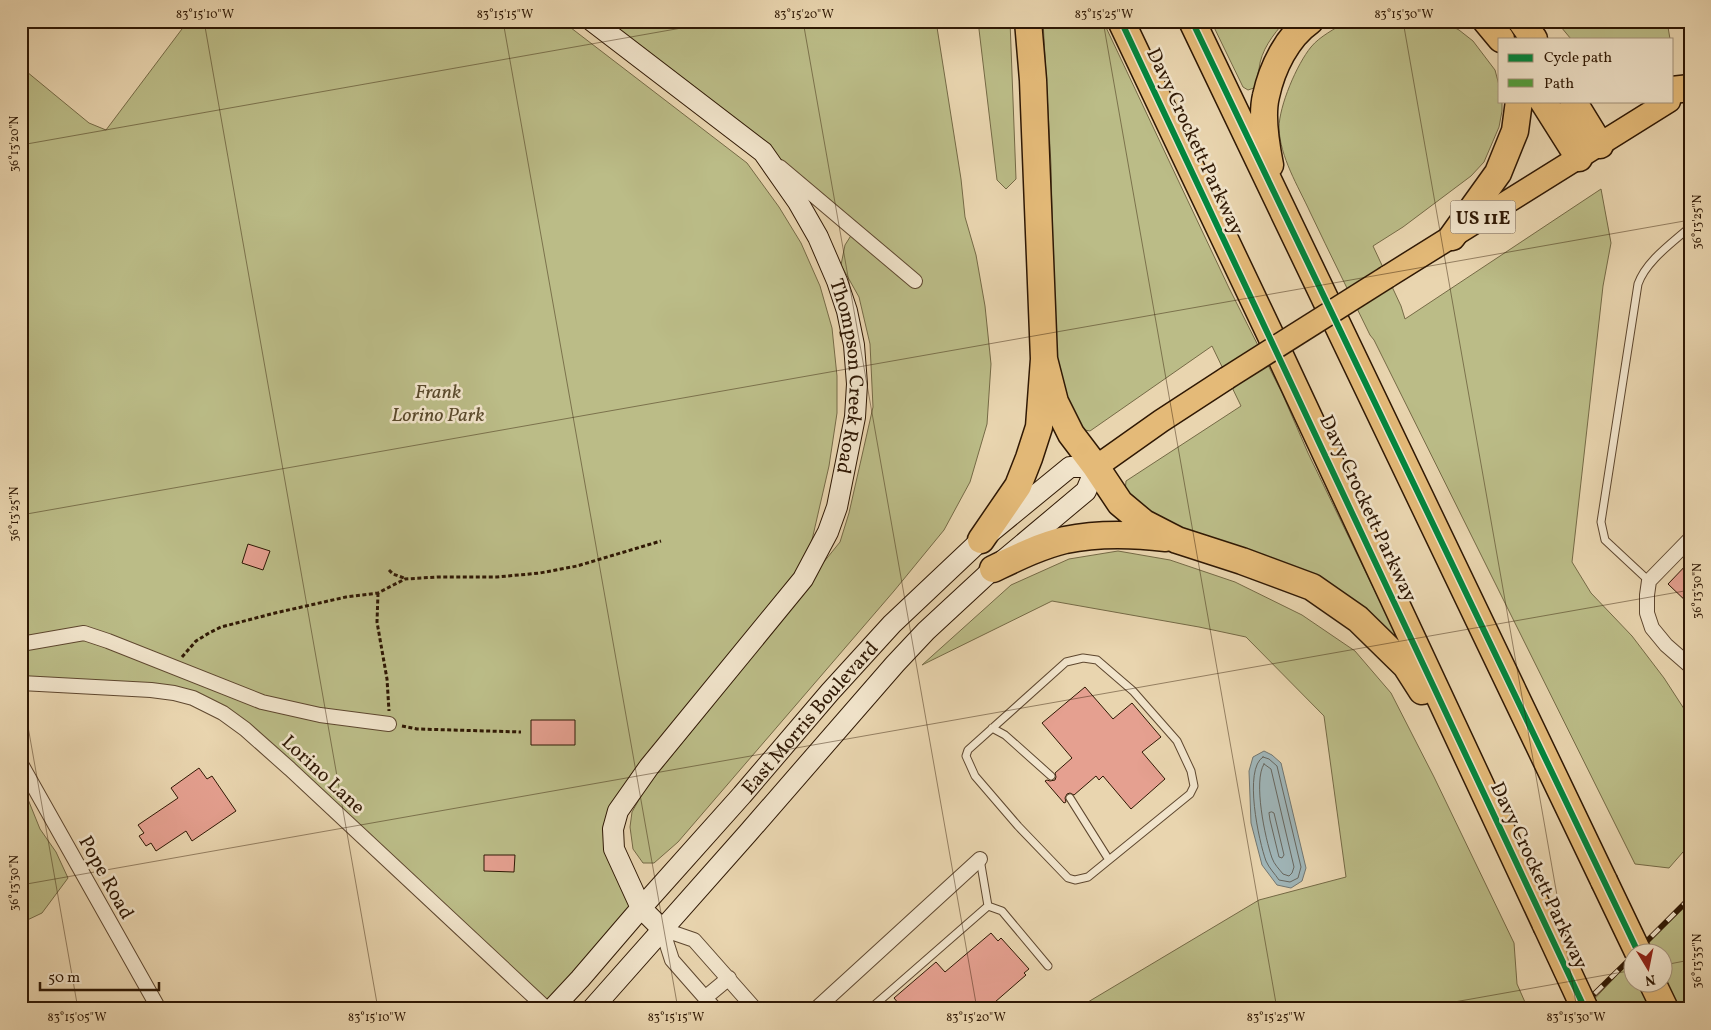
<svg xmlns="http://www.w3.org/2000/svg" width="1711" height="1030" font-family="Vollkorn,serif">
	<rect width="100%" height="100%" fill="#e9d5af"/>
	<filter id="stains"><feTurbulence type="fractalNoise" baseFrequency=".004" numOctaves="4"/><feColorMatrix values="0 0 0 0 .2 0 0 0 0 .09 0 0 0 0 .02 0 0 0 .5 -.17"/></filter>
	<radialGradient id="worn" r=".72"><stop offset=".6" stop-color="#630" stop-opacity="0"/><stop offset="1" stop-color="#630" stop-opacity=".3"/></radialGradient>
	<!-- green -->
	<path fill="#bbbc87" stroke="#756a46" d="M188,21H562L747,163L779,207L801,243L820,286L832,328L837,376V413L829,466L803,579L613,829L641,908L552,1009L290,769L193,698L21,683V67L89,123L106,130Z
		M585,21H936L961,179L965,217L976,255L985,306L991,364L987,424L970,482L944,530L894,591L678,842L654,863H643L633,849L630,827L632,812L646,787L710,709L776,621L840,542L849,513L873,407L870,344L859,297L841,265L845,245L857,226Z
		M978,21H1010L1016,179L1006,189L997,180Z
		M1043,21H1103L1229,288L1282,393L1308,453L1401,645L1158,520L1125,492L1126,481L1241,406L1212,346L1090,431L1085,430L1078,420L1060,381L1055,348L1051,165Z
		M1211,21H1285C1273,35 1261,50 1259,69C1257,76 1258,81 1254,88L1248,90L1243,87Z
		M1347,21H1442L1459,30L1473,41L1495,70L1500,89V101H1502V111L1499,127L1484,162L1471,176L1403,227L1373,246L1401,306L1405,319L1601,189L1611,243L1603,286L1572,562L1591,593L1632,636L1664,678L1690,718V844L1669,868L1635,864L1374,340L1370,335C1350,294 1330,254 1310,212C1298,186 1280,157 1279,128C1279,106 1297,64 1311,47C1320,36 1335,29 1347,21Z
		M1556,21H1667L1670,39H1571Z
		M1118,551L1170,560L1235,582L1302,615L1355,651L1391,693L1434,777L1501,916L1514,943L1517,984L1528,1009H1091L1088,1002L1259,900L1346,877L1324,716L1246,637L1199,627L1052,601L922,665L1011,585L1069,559Z
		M21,782L40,829L56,852L68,878L42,913L21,923Z
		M1690,902V1009H1585L1633,958L1634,982H1664V952H1639Z"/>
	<!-- water -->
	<path fill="#9fb5b8" stroke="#727670" d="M1264,751L1272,755L1281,763L1306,868L1302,881L1291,888L1277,885L1262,865L1251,823L1249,771L1253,757Z"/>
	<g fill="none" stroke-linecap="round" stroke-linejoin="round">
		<!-- shore -->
		<path stroke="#67665e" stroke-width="1" d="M1263,757L1269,759L1277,766L1301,867L1298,878L1290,882L1279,880C1275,874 1269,868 1266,861C1259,842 1243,769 1263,757Z
			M1264,764L1271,769L1294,867L1292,873L1289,876L1283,874C1279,869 1274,864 1272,858C1265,838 1253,781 1264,764Z
			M1272,812L1274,813L1284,855L1282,858L1279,857L1270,820L1269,813Z"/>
	</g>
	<!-- building -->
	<path fill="#e5a090" stroke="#2f1804" d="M248,544L270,551L263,570L242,563Z
		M1690,561V605L1668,584Z
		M1085,687L1113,719L1132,703L1161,737L1142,752L1165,779L1131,809L1103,776L1099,780L1096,776L1074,795L1070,793L1067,794L1065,798L1066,802L1064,803L1045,781L1047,780L1050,781L1055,780L1056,777L1055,773L1072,758L1042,723Z
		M531,720H575V745H531Z
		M199,768L207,779L212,776L236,811L192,841L186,831L156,851L151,843L146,846L139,836L144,833L138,825L178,798L171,788Z
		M484,855H515L514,872L484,871Z
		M991,933L998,941L1001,938L1029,969L1024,973L1026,975L987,1009H903L894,998L936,962L945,972Z"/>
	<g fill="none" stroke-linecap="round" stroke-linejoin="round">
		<!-- lane casing -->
		<g stroke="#5e472f" stroke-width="9">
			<path id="lane" d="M1649,581L1605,540L1601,522L1638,284C1646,261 1672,243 1690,227
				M1083,658L1097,660L1133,691L1177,741L1191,771L1194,786L1190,794L1088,877L1075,880L1068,878L1018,826L975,776L966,756L968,750L1066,662Z
				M992,728L1005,735L1051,776
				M1070,798L1109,860
				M980,859L988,906L1002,911L1048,966
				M294,1009L297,1007L303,1009
				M870,1009L988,906"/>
		</g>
		<!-- street casing -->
		<g stroke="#5e472f" stroke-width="16">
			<path id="street" d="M780,167L915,281
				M1690,539L1649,581L1647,595V613L1652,628L1666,645L1690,666
				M21,644L84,633L108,641L262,702L320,715L389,724
				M21,683L151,690L174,693L193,698L223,713L245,729L290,769L547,1009
				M21,764L159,1009
				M662,929L694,940L755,1009
				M662,929L672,960L715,1009
				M706,997L729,978
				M816,1009L980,859"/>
		</g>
		<!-- secondary casing -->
		<g stroke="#2f1804" stroke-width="22">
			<g id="secondary">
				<path id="s1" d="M592,21L763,152L798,202L818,237L837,281L847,311L854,345L857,384L855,417L837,507L828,532L803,579L649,767L618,811L613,829L614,849L641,908L662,929"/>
				<path id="s2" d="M552,1009L580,979L641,908L742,795L830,692L892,624L981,540L1070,467H1096L1086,491L993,569L926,631L895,664L748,833L592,1009"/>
			</g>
		</g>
		<!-- primary casing -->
		<g stroke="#2f1804" stroke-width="25">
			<path id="primary" d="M1387,277L1669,101
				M1096,467L1161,421L1227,378"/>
		</g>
		<!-- highway casing -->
		<g stroke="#2f1804" stroke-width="29">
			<path id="highway" d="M1121,21L1270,334L1546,925
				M1192,21L1604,881
				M1486,21L1501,39
				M1521,21L1534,39
				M1672,90L1690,88
				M1543,101L1579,158
				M1573,101L1600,145
				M1270,165C1266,145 1261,116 1266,96C1272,68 1287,37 1310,21
				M1452,237L1498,173L1515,131L1519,101
				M1044,359L1055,402L1071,434L1096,467L1120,503L1144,523L1177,540L1242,561L1312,587L1358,619L1406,666L1422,691
				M981,540L1018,486L1029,458L1039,427L1044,359L1033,80L1028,21
				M993,569C1016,558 1040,546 1065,540C1098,533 1132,534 1166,538
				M1652,982L1665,1009"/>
		</g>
		<!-- path -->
		<path stroke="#2f1804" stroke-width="3" stroke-dasharray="4 2.5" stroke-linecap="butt" d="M389,570L393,574L404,578
			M378,593L377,622L387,679L389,711
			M182,657L196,641L209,633L221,627L275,613L346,597L378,593L405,579L438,577H497L540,573L577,566L661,541
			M402,726L417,729L521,732"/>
		<!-- lane -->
		<use href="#lane" stroke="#f1e4cb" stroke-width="7"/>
		<!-- street -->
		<use href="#street" stroke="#f1e4cb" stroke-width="14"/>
		<!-- secondary -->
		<use href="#secondary" stroke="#f1e4cb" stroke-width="20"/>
		<!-- primary -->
		<use href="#primary" stroke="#e4ba78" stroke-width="22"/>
		<!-- highway -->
		<use href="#highway" stroke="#e4ba78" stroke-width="26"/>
		<!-- rail casing -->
		<g stroke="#2f1804" stroke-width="5.5">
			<path id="rail" d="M1636,952L1690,898
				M1579,1009L1634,955"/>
		</g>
		<!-- rail -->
		<use href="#rail" stroke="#f1e4cb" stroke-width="4" stroke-dasharray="11" stroke-linecap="butt"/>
		<!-- primary-bridge casing -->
		<g stroke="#2f1804" stroke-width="25" stroke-linecap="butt">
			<path id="primary-bridge" d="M1227,378L1387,277"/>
		</g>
		<!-- highway-bridge casing -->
		<g stroke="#2f1804" stroke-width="29" stroke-linecap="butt">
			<path id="highway-bridge" d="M1604,881L1638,952
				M1546,925L1585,1009"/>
		</g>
		<!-- primary-bridge -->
		<use href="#primary-bridge" stroke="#e4ba78" stroke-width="22"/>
		<!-- highway-bridge -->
		<use href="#highway-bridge" stroke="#e4ba78" stroke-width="26"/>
		<!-- quiet -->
		<path stroke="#52a13d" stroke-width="5" stroke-dasharray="10 5" stroke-linecap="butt" d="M1683,1009L1690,1001"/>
		<!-- cycleway casing -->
		<g stroke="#f1e4cb" stroke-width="9">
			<path id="cycleway" d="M1121,21L1585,1009
				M1192,21L1638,952"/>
		</g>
		<!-- cycleway -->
		<use href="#cycleway" stroke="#00873e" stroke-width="6"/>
	</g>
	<!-- ticks -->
	<path fill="none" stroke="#2f1804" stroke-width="1" stroke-opacity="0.45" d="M204,21L378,1009M503,21L678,1009M803,21L977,1009M1103,21L1277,1009M1403,21L1577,1009M21,145L721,21M21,515L1690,220M21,687L78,1009M21,885L1690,590M1664,965L1690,960M1415,1009L1634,970"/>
	<g text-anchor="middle" stroke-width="5" stroke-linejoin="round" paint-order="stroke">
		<!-- shield labels -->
		<rect fill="#f1e4cb" stroke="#695540" stroke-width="1" x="1450.5" y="200.5" width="65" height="33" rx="4"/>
		<g font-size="19" font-weight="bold" fill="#2f1804">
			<text x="1483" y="224">US 11E</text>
		</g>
		<!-- street labels -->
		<g font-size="20" fill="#2f1804" stroke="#f1e4cb">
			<text transform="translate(1196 141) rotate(65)" y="7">Davy Crockett Parkway</text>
			<text dy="7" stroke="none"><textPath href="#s1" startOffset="462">Thompson Creek Road</textPath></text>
			<text transform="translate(1369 508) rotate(65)" y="7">Davy Crockett Parkway</text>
			<text dy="7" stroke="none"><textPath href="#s2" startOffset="389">East Morris Boulevard</textPath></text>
			<text transform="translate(324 774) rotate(43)" y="7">Lorino Lane</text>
			<text transform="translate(1540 875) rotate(65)" y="7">Davy Crockett Parkway</text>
			<text transform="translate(107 877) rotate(61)" y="7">Pope Road</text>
		</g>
		<!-- park labels -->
		<g font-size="20" font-style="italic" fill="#59492b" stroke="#f1e4cb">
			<text x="438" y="398">Frank<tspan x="438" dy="23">Lorino Park</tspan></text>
		</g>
	</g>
	<!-- margin -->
	<rect width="1711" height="1030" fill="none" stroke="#e9d5af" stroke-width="55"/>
	<!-- legend -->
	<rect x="1498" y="38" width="175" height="65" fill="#f1e4cb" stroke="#a3927b"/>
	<rect x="1508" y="54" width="25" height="8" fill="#00873e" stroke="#a3927b"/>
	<text x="1544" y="62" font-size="15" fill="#2f1804">Cycle path</text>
	<rect x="1508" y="79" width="25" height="8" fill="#52a13d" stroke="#a3927b"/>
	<text x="1544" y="88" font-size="15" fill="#2f1804">Path</text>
	<!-- north arrow -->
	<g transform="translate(1648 968) rotate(170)"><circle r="24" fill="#f1e4cb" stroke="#a3927b"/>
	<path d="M0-4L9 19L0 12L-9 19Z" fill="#8f2418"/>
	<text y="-8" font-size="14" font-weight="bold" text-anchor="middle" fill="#2f1804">N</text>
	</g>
	<!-- scale -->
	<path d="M40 982v8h119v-8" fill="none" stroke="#2f1804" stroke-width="2.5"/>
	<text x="48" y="982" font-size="15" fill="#2f1804" stroke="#f1e4cb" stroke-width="4" paint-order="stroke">50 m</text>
	<rect x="28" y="28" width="1656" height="974" fill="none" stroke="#2f1804" stroke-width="2"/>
	<g font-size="12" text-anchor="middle" fill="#2f1804">
		<text x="205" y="18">83°15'10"W</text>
		<text x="505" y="18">83°15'15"W</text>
		<text x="804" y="18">83°15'20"W</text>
		<text x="1104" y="18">83°15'25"W</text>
		<text x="1404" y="18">83°15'30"W</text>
		<text transform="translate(14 144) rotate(-90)" y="4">36°13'20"N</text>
		<text transform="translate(1697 222) rotate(-90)" y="4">36°13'25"N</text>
		<text transform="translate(14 514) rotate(-90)" y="4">36°13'25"N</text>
		<text transform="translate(1697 591) rotate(-90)" y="4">36°13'30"N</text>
		<text transform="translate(14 883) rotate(-90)" y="4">36°13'30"N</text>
		<text transform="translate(1697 961) rotate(-90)" y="4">36°13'35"N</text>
		<text x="77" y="1021">83°15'05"W</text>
		<text x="377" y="1021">83°15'10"W</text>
		<text x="676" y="1021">83°15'15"W</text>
		<text x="976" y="1021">83°15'20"W</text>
		<text x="1276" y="1021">83°15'25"W</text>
		<text x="1576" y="1021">83°15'30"W</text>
	</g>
	<rect width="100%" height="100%" filter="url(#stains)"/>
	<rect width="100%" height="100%" fill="url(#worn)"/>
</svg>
